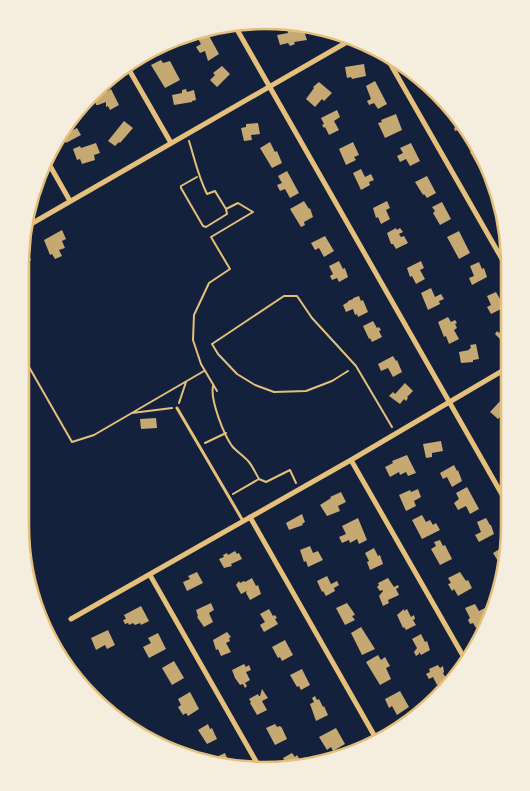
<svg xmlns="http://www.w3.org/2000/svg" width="530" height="791" font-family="'Roboto Condensed',sans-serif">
	<rect width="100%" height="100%" fill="#14213d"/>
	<!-- building -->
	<path fill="#c6a872" d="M265,20L279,23H280L269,28Z
		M294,26V29L303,28L307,40L294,42L295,44L290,46L288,43L280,45L277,35L288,33L287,28Z
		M208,34L219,54L208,61L205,51L200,53L196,47L201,44L198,39Z
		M161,60L163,63L170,61L180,80L165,88L151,65Z
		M364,64L366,76L352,79L351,77L347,78L345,67Z
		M222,66L230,74L217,87L210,80L215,75L213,73Z
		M375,81L387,104L378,109L374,103L369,105L367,101L371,99L366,86Z
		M319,82L332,93L324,101L322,99L315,107L306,99L314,88L313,87Z
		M432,87L438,92L445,102L441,105Z
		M111,89L119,105L110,110L108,106L106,107V102L98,105H96L94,97L103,91L104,93Z
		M186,89L187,92L194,90L196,100L192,101V102L174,105L172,95L182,93V90Z
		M337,110L340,117L334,121L339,130L329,135L325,127L324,128L322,125L324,124L321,118Z
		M396,114L402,130L385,138L378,123L382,122L381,120Z
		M457,120L467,135L462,137L458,130L455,131L454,128L456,127L453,122Z
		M124,121L133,128L120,143L119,142L115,146L108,141Z
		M258,123L260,134L251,135L252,140L244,141L241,128L246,127V124Z
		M68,125L71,131L77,128L81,135L66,143L61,134Z
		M270,142L275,152L277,151L282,163L272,168L260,148Z
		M353,142L359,155L354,157L356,160L346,165L339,149Z
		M96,143L100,153L94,155L95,160L82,164L80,159L77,160L73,149L80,146L81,148Z
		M411,143L420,161L410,166L406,159L400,162L397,156L403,153L400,148Z
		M476,148L486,164L479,168L470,152Z
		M361,169L365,177L371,174L374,180L369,182L370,185L361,190L353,173Z
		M287,171L299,193L290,198L285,189L280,191L277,185L282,183L278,176Z
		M492,173L496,195L495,196L486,176Z
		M427,176L436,193L427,198L424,194L423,195L415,182Z
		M304,201L309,209L310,208L313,217L304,222L305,225L301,227L290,209Z
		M387,201L390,208L386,210L390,219L381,224L378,217L376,218L373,208Z
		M442,202L451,219L440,225L433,213L435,211L432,207Z
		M396,228L397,230L400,228L403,232L399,234L401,237L404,236L408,243L396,249L393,244H391L387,233Z
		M62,230L66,239L62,241L65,248L59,250L62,256L55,259L52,254L50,255L44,240Z
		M459,231L470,253L459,259L447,237Z
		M325,236L334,251L324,257L319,248L315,250L311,243Z
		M27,250L31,260L22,267V253Z
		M339,261L343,269L345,268L348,277L339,282L337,278L332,280L330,276L333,274L329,266Z
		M421,261L424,268L420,270L425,279L416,284L412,276L410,277L407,268Z
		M479,262L482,269L484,268L487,277L472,285L469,278L474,276L470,266Z
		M431,288L435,297L441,294L444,299L439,301L440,304L428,310L421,293Z
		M496,292L500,299L502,298L505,307L491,314L487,307L491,305L487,296Z
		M359,296L361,301L363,300L368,312L358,317L357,314L355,315L353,309L346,312L343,305L348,302V301L353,299V298Z
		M448,317L451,322L455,320L457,323L455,324L457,328L454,330L459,339L449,344L446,336L444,337L438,322Z
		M373,321L377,328L379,327L381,330L379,331L382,337L372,342L370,338L369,339L363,326Z
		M510,323L509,339L505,344L495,334L497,331L499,333L502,329L503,330Z
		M476,344L479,359L473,360V362L461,363L459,352L469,350V349L471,348L470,345Z
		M393,356L396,361L397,360L402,372L393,377L388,368L381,371L378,364Z
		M405,383L413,391L407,397L408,398L406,401L404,399L400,404L389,396L393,392L395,394Z
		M502,399L509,406V414L504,419L501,416L498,419L490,412Z
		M156,418L157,428L141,429L140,419Z
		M509,433V447L505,435Z
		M441,441L443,451L432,453V457L426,458L423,444Z
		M407,455L416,473L408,476L406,472L400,475L399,472L390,477L385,467L393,463L392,461Z
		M454,465L457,471L458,470L462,481L452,487L447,477L443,479L440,473Z
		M467,487L479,509L470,514L466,506L458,510L454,503L459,499L456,493Z
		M418,489L421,497L414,501L416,506L406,511L399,495L410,490L411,492Z
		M341,492L346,502L338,506L340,511L327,516L320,505L331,498L330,497Z
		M302,514L305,522L302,524L303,525L289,530L286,523Z
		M422,515L426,522L430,520L433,525L436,523L440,530L422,539L412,520Z
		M358,518L367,540L359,544L357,539L350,543L349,540L342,543L339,537L346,534L342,526Z
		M486,518L490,525H491L494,534L479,542L475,535L481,532L477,522Z
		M440,540L443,546L445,545L452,559L440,565L431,549L436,546L434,542Z
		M310,546L313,553L318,551L323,560L308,567L306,561L304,562L300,550Z
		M503,547L508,555V558L505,566L502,568L497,562L498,561L493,553Z
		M374,548L378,556L380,555L383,564L370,570L367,562L369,561L365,553Z
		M235,551L237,554L239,553L242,559L231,564L232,566L224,568L219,559L224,557L223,555L227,553L228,555Z
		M197,572L203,583L187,591L183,582L190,579L188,576Z
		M460,572L466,581L468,580L472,588L458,596L454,589L452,591L448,584L451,583L448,578Z
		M327,576L331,584L337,581L339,585L334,588L335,591L326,596L323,591L322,592L317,581Z
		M252,578L256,586L258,585L261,594L250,600L246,593L247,591L241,594L236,585L239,581L240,583L244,581L245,582Z
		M388,578L394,587L398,585L399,587L396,589L399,595L388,600L389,603L383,606L379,596L383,591L382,590L380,591L377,587L379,585L378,583Z
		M211,603L214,610L209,613L213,622L204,627L197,617L198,616L196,610Z
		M347,603L354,613L355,615L352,616L355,620L345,625L336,608Z
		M475,604L479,611L487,607L491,614L484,619L486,623L476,628L473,623L470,624L468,620L470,618L465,608Z
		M141,606L149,621L141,625L140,623L135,625L133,623L129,625L128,623L125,624L123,620L126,619L124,615Z
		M269,609L273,616L275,615L277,618L275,619L278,624L264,632L260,625L265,622L260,614Z
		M404,609V611L407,609L411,617L414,615L415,619L413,620L416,625L406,630L404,627L403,628L397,615Z
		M361,627L375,649L362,655L351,633Z
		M108,630L115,645L107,649L105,645L96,650L91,638Z
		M227,632L231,637L229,638L230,641L226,643L231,652L221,656L218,649L216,650L213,640Z
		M158,633L166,649L149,658L143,647L151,643L148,638Z
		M421,634L425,642L427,641L430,650L421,655L419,652V654L416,656L414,652L417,648L412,639Z
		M285,640L293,655L282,661L280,657L278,658L272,647Z
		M378,655L381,660L385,657L390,666L386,668L391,679L380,685L366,662Z
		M174,661L184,678L172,685L162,668Z
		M244,664L246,667L249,665L251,670L246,672L250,680L245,683L247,686L245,688L243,684L240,685L235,678L232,670Z
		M438,665L440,668L443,666L444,672L443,673L447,680L437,685L433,677L429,679L426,674L430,672L429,669Z
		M302,669L310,685L301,690L299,686L297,687L290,675Z
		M262,689L268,698L262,701L267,710L257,715L250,703L251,702L249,699L258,694L259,696H260Z
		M400,691L409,707L397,715L392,706L389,708L385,699Z
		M190,692L199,709L188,716L186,713L183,715L178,707L181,705L178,699Z
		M315,696L317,700L319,699L323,707L324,706L328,715L316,721L310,704L314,702L312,698Z
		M208,724L210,729L212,728L217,739L207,744L198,730Z
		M275,724L277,727L280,726L282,728L287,739L275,745L266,728Z
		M336,728L345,744L333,751L331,747L327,750L319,737Z
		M225,753L228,760L230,766L214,762H216L214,758Z
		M292,753L295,757L297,755L300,760L306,757L310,765L288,768L283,758Z"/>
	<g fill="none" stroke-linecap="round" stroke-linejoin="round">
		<!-- path -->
		<path stroke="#e5c07b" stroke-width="2" d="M189,141C195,160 198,176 207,194L215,191L226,209L238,203L253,212L211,237L230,269L209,283L194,315L193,340L201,364L217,391
			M197,177L181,186V188L203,226L206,227L227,214L226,209
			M21,353L72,442L94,435L204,371
			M348,371L332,381L306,391L274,392L255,385L237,374L218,354L212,344L284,296H297L312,318L356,366L392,427
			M213,386C210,400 224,435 232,446C237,452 244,456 249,462C253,467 256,474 259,479L266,482L290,470L296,483
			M179,403L186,382
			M132,413L172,408
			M205,443L226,433
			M233,494L259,479"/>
		<!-- service -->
		<path stroke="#e5c07b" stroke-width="3" d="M177,408L243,521"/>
		<!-- minor -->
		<path stroke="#e5c07b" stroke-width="5" d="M235,26L508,505
			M387,58L510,273
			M128,68L171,143
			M45,157L70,201
			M24,228L354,38
			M351,460L466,661
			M250,517L378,742
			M150,575L261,770
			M32,601L79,681
			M71,619L351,460L509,367"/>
	</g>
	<!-- crop -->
	<path d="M0 0H530V791H0ZM265 29H265A236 236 0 0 1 501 265V526A236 236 0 0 1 265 762H265A236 236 0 0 1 29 526V265A236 236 0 0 1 265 29Z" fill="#f5edde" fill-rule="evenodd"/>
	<path fill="none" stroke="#e5c07b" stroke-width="2.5" d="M265 29H265A236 236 0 0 1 501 265V526A236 236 0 0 1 265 762H265A236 236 0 0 1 29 526V265A236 236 0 0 1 265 29Z"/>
</svg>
